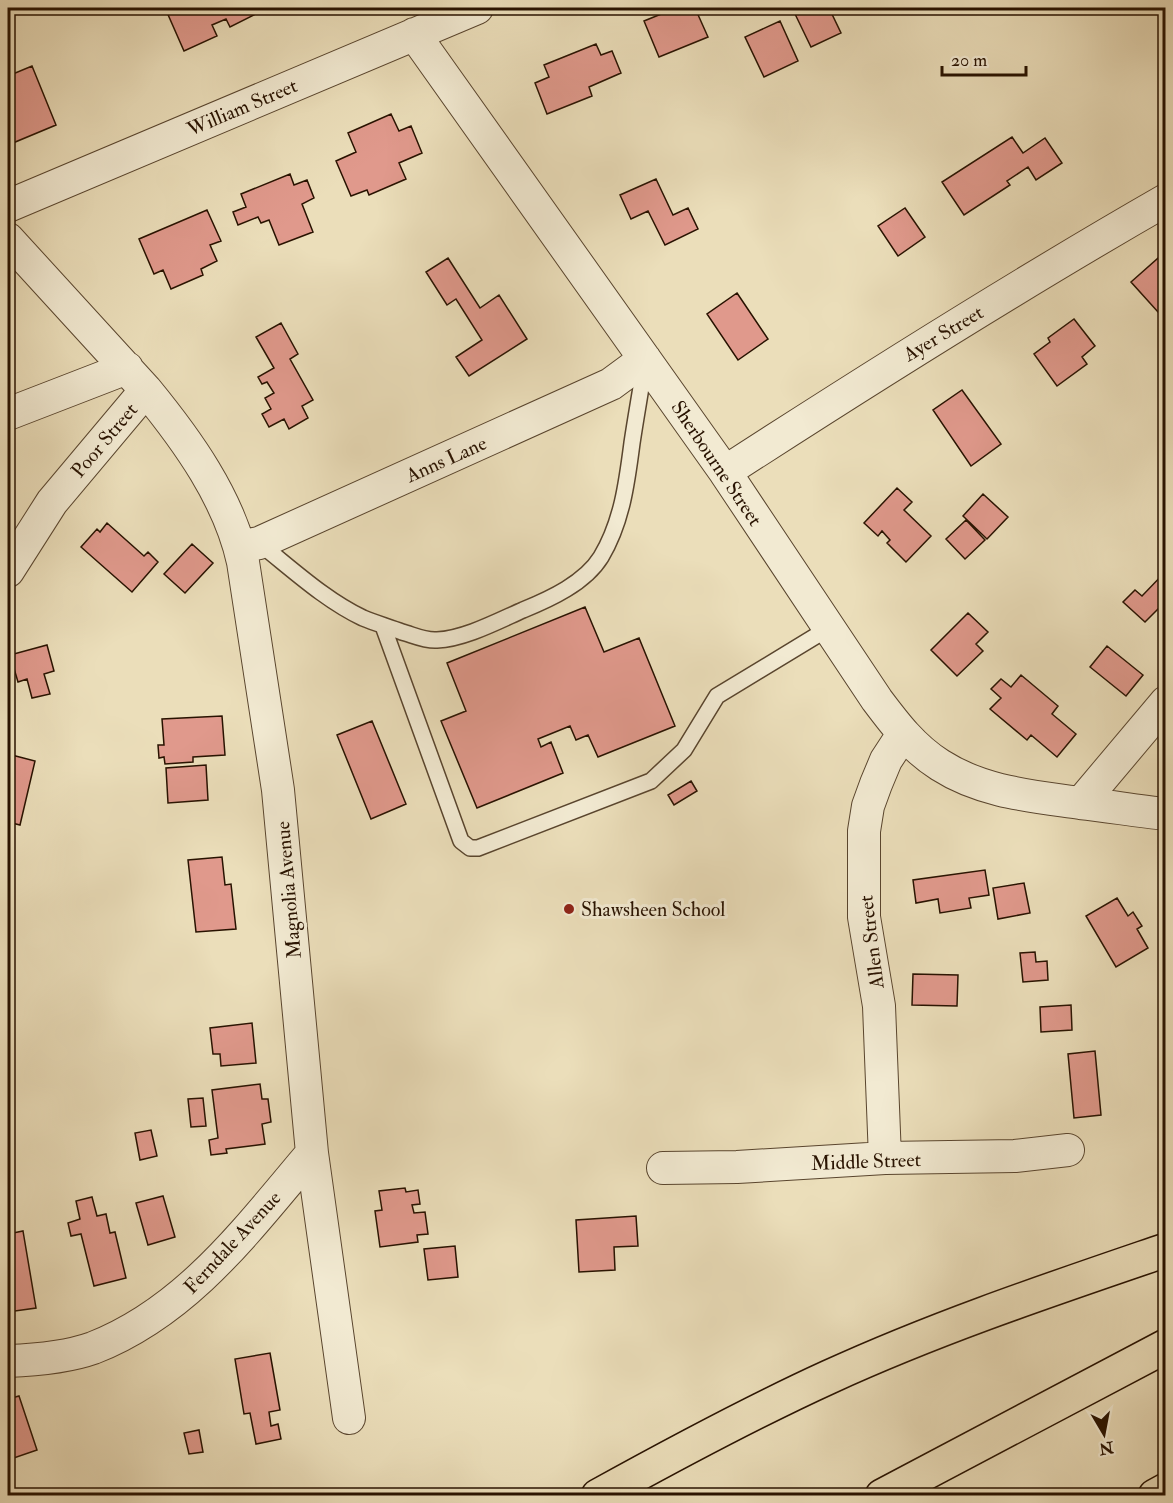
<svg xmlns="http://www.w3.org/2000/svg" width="1173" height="1503" font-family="'IM FELL Double Pica',serif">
	<rect width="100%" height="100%" fill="#ebdeba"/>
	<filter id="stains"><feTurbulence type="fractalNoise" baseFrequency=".00333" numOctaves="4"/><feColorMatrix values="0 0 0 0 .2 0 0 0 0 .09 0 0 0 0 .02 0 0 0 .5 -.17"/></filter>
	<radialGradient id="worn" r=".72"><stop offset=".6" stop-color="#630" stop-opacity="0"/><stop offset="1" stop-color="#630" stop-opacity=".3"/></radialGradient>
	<!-- building -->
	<path fill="#e0998c" stroke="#281200" stroke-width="1.5" d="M170,8H251L254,15L230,27L226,19L212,25L217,36L184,51L166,10Z
		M676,8H695L708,37L659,57L644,21Z
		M809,8H829L841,33L811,47L795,14Z
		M780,21L798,61L764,77L745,37Z
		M596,44L601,55L612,51L621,73L589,87L592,96L547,114L535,83L549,77L544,65Z
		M32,66L56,125L8,145V76Z
		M391,114L399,131L411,126L422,153L399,163L406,179L369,195L367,190L351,196L336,161L356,152L348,133Z
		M1012,137L1023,153L1045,138L1062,163L1036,180L1028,167L1007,181L1010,185L964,215L942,182Z
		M290,174L294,185L307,180L314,198L302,204L313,232L279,245L269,220L261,223L258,217L238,225L233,212L246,207L241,194Z
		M656,179L673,215L688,208L698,229L665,245L648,211L631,219L620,195Z
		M905,208L925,237L898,256L878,226Z
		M207,210L221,241L210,245L217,261L201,269L203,275L171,289L163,270L154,274L139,239Z
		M1166,251V305L1158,312L1131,282Z
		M448,258L480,308L499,295L527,339L469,376L456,357L482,340L456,299L447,305L426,272Z
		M737,293L768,339L738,360L707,314Z
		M1074,319L1095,346L1082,357L1087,364L1057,386L1034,354L1050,342L1048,338Z
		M281,323L298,354L290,359L313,400L302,406L308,418L289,429L284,419L269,427L262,414L271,409L265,398L274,393L267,382L262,384L258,377L274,368L256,337Z
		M962,390L1001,444L971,466L933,410Z
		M897,488L912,502L904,510L931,536L906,562L887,543L890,540L882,531L878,536L864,523Z
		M983,494L1008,517L987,539L963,516Z
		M966,520L985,540L965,559L946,539Z
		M107,523L144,556L148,552L158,562L132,592L81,547L97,529L100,532Z
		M192,544L213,563L185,593L164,574Z
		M1166,571V605L1164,603L1145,622L1123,602L1135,590L1142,596Z
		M585,607L604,652L639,638L675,726L598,757L588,735L576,740L570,726L538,739L541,747L551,742L563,773L477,808L441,721L466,711L447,663Z
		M968,613L988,632L976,644L983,651L957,676L931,650Z
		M47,645L54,671L44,674L50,694L32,698L27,679L18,682L10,655Z
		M1107,646L1143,675L1126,696L1090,667Z
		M1021,675L1058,706L1052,714L1076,734L1057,757L1031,735L1027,740L990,709L1001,698L991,689L1001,679L1011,687Z
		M222,716L225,755L193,757V762L165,764L164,757L159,758L158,745H164L162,719Z
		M372,721L406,804L371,819L337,735Z
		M8,754L35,761L20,825L8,822Z
		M206,765L208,800L168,803L166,768Z
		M691,781L697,791L674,805L668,795Z
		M222,857L225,885L231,884L236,929L196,932L188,860Z
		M985,870L989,895L969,898L971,908L940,913L938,899L916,903L913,880Z
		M1024,883L1030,913L998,919L993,888Z
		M1117,898L1128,916L1133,912L1142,926L1137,929L1148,948L1116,967L1086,916Z
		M1035,952L1036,962L1047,961L1048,980L1023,982L1020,953Z
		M913,974L958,975L957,1006L912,1005Z
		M1071,1005L1072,1030L1041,1032L1040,1007Z
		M252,1023L256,1063L221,1066L220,1054H213L210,1028Z
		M1095,1051L1101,1115L1074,1118L1068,1054Z
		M260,1084L262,1099H268L271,1122L262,1124L265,1144L226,1149L227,1153L211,1155L209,1140L218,1138L212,1090Z
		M203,1098L206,1126L191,1127L188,1099Z
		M151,1130L157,1156L140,1160L135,1133Z
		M405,1188L406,1192L418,1190L420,1204L412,1205L414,1213L425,1212L428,1234L417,1235L418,1242L380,1247L375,1211L382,1210L379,1191Z
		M163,1196L175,1237L148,1245L136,1203Z
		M92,1197L97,1216L106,1214L110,1233L115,1232L126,1278L94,1286L81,1234L71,1236L68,1223L80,1219L76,1201Z
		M636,1216L638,1246L614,1247L615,1270L579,1272L576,1220Z
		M23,1231L36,1308L8,1312V1234Z
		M455,1246L458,1277L428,1280L424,1249Z
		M270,1353L280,1410L269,1412L271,1426L278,1424L281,1439L256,1444L250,1413L244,1414L235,1359Z
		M19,1396L37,1450L8,1460V1399Z
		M199,1430L203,1452L189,1454L184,1433Z"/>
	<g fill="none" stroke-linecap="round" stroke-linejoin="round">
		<!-- service casing -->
		<g stroke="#59452e" stroke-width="18">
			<path id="service" d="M259,543C292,569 325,600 363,618C375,623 389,627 402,632C413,635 425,641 437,640C464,639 498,621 523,610C550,599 585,583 601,557C622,522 627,482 632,443C636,416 641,389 645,362
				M383,626L461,841L470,848H478L651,781L684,750L717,696L829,628"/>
		</g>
		<!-- minor casing -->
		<g stroke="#59452e" stroke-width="34">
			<path id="minor" d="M414,34L725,472L877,700C895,724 913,748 940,765C982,792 1031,796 1080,803C1108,806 1137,811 1166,814
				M8,206L477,8
				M8,239L146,390L52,502L8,571
				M146,390C187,440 229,498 243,562L278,790L312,1153L349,1418
				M8,414L127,368
				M725,472C870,378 1016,286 1166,200
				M240,547L259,543L611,384L645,359
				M1081,803L1166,702
				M885,1158L879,1006L864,917V831L868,806L876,784L886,760L903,734
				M663,1168L737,1167L885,1158L1015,1156L1068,1150
				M8,1361C34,1360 68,1357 93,1348C188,1311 248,1228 312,1153"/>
		</g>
		<!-- motorway casing -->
		<g stroke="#281200" stroke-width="36">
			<path id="motorway" d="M598,1496C674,1454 750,1413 829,1377C938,1327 1052,1289 1166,1250
				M882,1496L1166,1346
				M1155,1496L1166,1490"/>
		</g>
		<!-- service -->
		<use href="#service" stroke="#f2ead2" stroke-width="15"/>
		<!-- minor -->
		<use href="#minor" stroke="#f2ead2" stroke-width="32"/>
		<!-- motorway -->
		<use href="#motorway" stroke="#ebdeba" stroke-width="33"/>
	</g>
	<!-- markers -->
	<circle fill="#8f2418" stroke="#f2ead2" stroke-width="2" cx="569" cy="909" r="6"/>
	<g text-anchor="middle" stroke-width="6" stroke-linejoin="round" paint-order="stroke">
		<!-- street labels -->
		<g font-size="20" fill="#281200" stroke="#f2ead2">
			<text transform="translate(242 107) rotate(-23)" y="7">William Street</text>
			<text transform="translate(943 333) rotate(-31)" y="7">Ayer Street</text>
			<text transform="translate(104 440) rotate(-50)" y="7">Poor Street</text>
			<text transform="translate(446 459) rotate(-24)" y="7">Anns Lane</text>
			<text transform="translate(717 463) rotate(56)" y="7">Sherbourne Street</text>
			<text transform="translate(288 890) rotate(-95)" y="7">Magnolia Avenue</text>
			<text transform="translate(871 942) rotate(-97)" y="7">Allen Street</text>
			<text transform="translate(866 1161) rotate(-2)" y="7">Middle Street</text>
			<text transform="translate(232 1242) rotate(-47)" y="7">Ferndale Avenue</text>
		</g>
		<!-- poi labels -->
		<g font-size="20" fill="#281200" stroke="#f2ead2" text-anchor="start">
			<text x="581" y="916">Shawsheen School</text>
		</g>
	</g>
	<!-- margin -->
	<rect width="1173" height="1503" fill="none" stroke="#ebdeba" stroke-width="30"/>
	<rect x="9" y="9" width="1155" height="1485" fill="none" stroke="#281200" stroke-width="3"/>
	<rect x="15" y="15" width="1143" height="1473" fill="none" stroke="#281200" stroke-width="1.5"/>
	<!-- north arrow -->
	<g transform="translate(1104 1434) rotate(170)" stroke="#f2ead2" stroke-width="4.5" paint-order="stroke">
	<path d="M0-4.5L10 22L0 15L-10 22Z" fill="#281200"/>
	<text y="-9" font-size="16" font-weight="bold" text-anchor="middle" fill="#281200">N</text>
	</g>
	<!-- scale -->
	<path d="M942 66v9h84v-9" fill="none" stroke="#281200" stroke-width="3"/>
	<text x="951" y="66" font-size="18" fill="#281200" stroke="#f2ead2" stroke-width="4.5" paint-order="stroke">20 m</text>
	<rect width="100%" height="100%" filter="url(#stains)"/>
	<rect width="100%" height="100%" fill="url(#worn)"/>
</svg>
